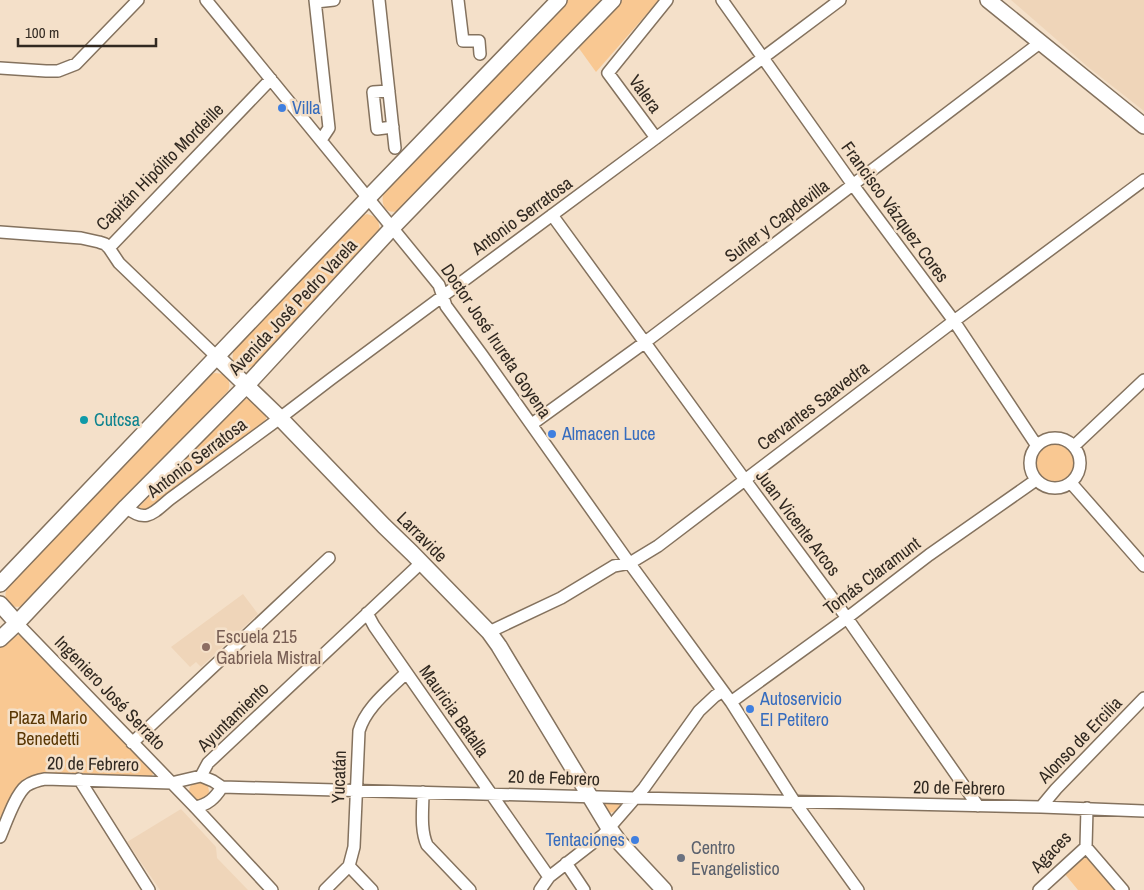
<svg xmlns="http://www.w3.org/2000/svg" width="1144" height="890" font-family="'Archivo Narrow',sans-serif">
	<rect width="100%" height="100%" fill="#f4e0c9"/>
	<!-- built -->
	<path fill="#efd5b9" d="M1011,0H1144V111L1088,67Z
		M243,594L258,614L201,667L196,662L190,667L171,647Z
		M181,809L216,847L217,858L248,890H160L127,842Z"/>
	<!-- green -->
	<path fill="#f9c892" d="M566,0H601L402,209C387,218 378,204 385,190Z
		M622,0H659L596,72L578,47Z
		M367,214L373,216L378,220L380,231L254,365C240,375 227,363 235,348L359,217Z
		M215,373L223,374C229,379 231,384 228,391L24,606C9,610 1,599 8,586L209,375Z
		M246,399L251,400L266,413V419L262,424L147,511L140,510L139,507L141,505L238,403Z
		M1033 463a23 23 0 1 1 46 0a23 23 0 1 1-46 0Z
		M18,635L22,636L152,771L153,774L151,777L42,776L0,823V648L10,639Z
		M189 791a10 10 0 1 1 20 0a10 10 0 1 1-20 0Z
		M607,802L619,803L620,805C618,812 611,814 605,812L603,804Z
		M1081,858H1089L1116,890H1078L1064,873Z"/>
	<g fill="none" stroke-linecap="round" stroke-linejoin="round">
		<!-- street casing -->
		<g stroke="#84725e" stroke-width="14">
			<path id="street" d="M206,0L439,285L446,306L482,355L625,557L731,702L794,801L858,890
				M315,0L329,128L321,140
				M379,0L395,148
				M458,0L463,41H479L480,54
				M722,0L853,185L954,321L1037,446
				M316,2L334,0
				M0,68L46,71H58L76,64L138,0
				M389,91L373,92L377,129L393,127
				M656,138L608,73L667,0
				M552,215L745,480L847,618L978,806
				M0,232L81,238L99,242L105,244L109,248L119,263L217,357
				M109,248L271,79
				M532,424L644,343L1041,42
				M1030 463a25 25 0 1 1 50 0a25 25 0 1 1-50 0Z
				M1074,446L1144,380
				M1071,483L1144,566
				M126,507C146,524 153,513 170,499L280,418L331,379L656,138L840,0
				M367,613L374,626L549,877
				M17,623L195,807L272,890
				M489,632L561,598L614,566L630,563L658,546L954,321L1144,180
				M731,702L847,618L929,555L1036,480
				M132,743L329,558
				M201,776L208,763L422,562
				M79,779L149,890
				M423,792C423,809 420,829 427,845L470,890
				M195,807C208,805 215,798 222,787
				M1041,807L1056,789L1144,698
				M0,837C6,823 15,795 26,786C32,782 39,780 45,779L171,783L201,776L213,781L222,787L635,798L1041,807L1144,811
				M1086,847L1123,890
				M566,863L584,890
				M349,866L354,847L359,731C366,707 389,690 406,673
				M349,866L372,890
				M325,890L349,866
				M540,890L549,877L603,835L644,788L699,711L715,696L723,691
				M1039,890L1086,847L1087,808"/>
		</g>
		<!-- secondary casing -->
		<g stroke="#84725e" stroke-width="18">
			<path id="secondary" d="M988,0L1144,126
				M217,357L280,418L384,526L412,553L489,632L499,646L609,828L620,843L664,890
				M0,584L368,198L559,0
				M0,604L17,623
				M0,639L17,623L126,507L246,386L392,228L613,0"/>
		</g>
		<!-- street -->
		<use href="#street" stroke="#fff" stroke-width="11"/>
		<!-- secondary -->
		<use href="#secondary" stroke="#fff" stroke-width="15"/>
	</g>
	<!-- markers -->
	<g fill="#3f7fe0" stroke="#f4e0c9" stroke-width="2">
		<circle cx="282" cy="108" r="5"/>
		<circle cx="552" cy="434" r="5"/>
		<circle cx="750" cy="709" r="5"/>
		<circle cx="635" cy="840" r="5"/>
	</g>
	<circle fill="#0f9aa8" stroke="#f4e0c9" stroke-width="2" cx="84" cy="420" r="5"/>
	<circle fill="#8d6e63" stroke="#f4e0c9" stroke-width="2" cx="206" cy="647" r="5"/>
	<circle fill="#6b7280" stroke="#f4e0c9" stroke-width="2" cx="681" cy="858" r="5"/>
	<g text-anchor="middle" stroke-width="5" stroke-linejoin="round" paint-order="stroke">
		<!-- street labels -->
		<g font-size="18" fill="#312921" stroke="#f4e0c9">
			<text transform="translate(645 94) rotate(54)" y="6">Valera</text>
			<text transform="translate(160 167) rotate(-45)" y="6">Capitán Hipólito Mordeille</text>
			<text transform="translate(895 212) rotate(54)" y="6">Francisco Vázquez Cores</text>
			<text transform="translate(522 216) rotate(-36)" y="6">Antonio Serratosa</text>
			<text transform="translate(777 221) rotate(-37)" y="6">Suñer y Capdevilla</text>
			<text transform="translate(293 307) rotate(-47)" y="6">Avenida José Pedro Varela</text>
			<text transform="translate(496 341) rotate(56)" y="6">Doctor José Irureta Goyena</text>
			<text transform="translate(813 406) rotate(-37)" y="6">Cervantes Saavedra</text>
			<text transform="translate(197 458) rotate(-37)" y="6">Antonio Serratosa</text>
			<text transform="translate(798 523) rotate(53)" y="6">Juan Vicente Arcos</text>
			<text transform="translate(422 537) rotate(45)" y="6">Larravide</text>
			<text transform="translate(872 576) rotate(-37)" y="6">Tomás Claramunt</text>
			<text transform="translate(110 693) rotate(46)" y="6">Ingeniero José Serrato</text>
			<text transform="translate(454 711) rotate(55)" y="6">Mauricia Batalla</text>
			<text transform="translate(233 717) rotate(-44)" y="6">Ayuntamiento</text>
			<text transform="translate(1080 740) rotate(-46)" y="6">Alonso de Ercilia</text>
			<text transform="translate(93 764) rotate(1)" y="6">20 de Febrero</text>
			<text transform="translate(339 777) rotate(-88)" y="6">Yucatán</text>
			<text transform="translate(554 778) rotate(2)" y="6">20 de Febrero</text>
			<text transform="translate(959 788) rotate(1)" y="6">20 de Febrero</text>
			<text transform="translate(1051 852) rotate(-46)" y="6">Agaces</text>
		</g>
		<!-- shop labels -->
		<g font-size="18" fill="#366cbe" stroke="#f4e0c9" text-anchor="start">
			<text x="292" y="114">Villa</text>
			<text x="562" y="440">Almacen Luce</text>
			<text x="760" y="705">Autoservicio<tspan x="760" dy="21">El Petitero</tspan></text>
			<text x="625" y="846" text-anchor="end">Tentaciones</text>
		</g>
		<!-- culture labels -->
		<g font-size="18" fill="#0d838f" stroke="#f4e0c9" text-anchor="start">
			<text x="94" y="426">Cutcsa</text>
		</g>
		<!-- education labels -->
		<g font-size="18" fill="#785e54" stroke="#f4e0c9" text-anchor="start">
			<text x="216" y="643">Escuela 215<tspan x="216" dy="21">Gabriela Mistral</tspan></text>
		</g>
		<!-- park labels -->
		<g font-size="18" fill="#593603" stroke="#f4e0c9">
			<text x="48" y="724">Plaza Mario<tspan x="48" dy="21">Benedetti</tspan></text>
		</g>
		<!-- worship labels -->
		<g font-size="18" fill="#5b616d" stroke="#f4e0c9" text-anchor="start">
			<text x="691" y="854">Centro<tspan x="691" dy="21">Evangelistico</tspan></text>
		</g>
	</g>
	<!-- scale -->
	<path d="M18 38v8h138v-8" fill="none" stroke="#312921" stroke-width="2.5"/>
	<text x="25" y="38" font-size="15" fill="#312921" stroke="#f4e0c9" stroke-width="4" paint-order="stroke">100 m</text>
</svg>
